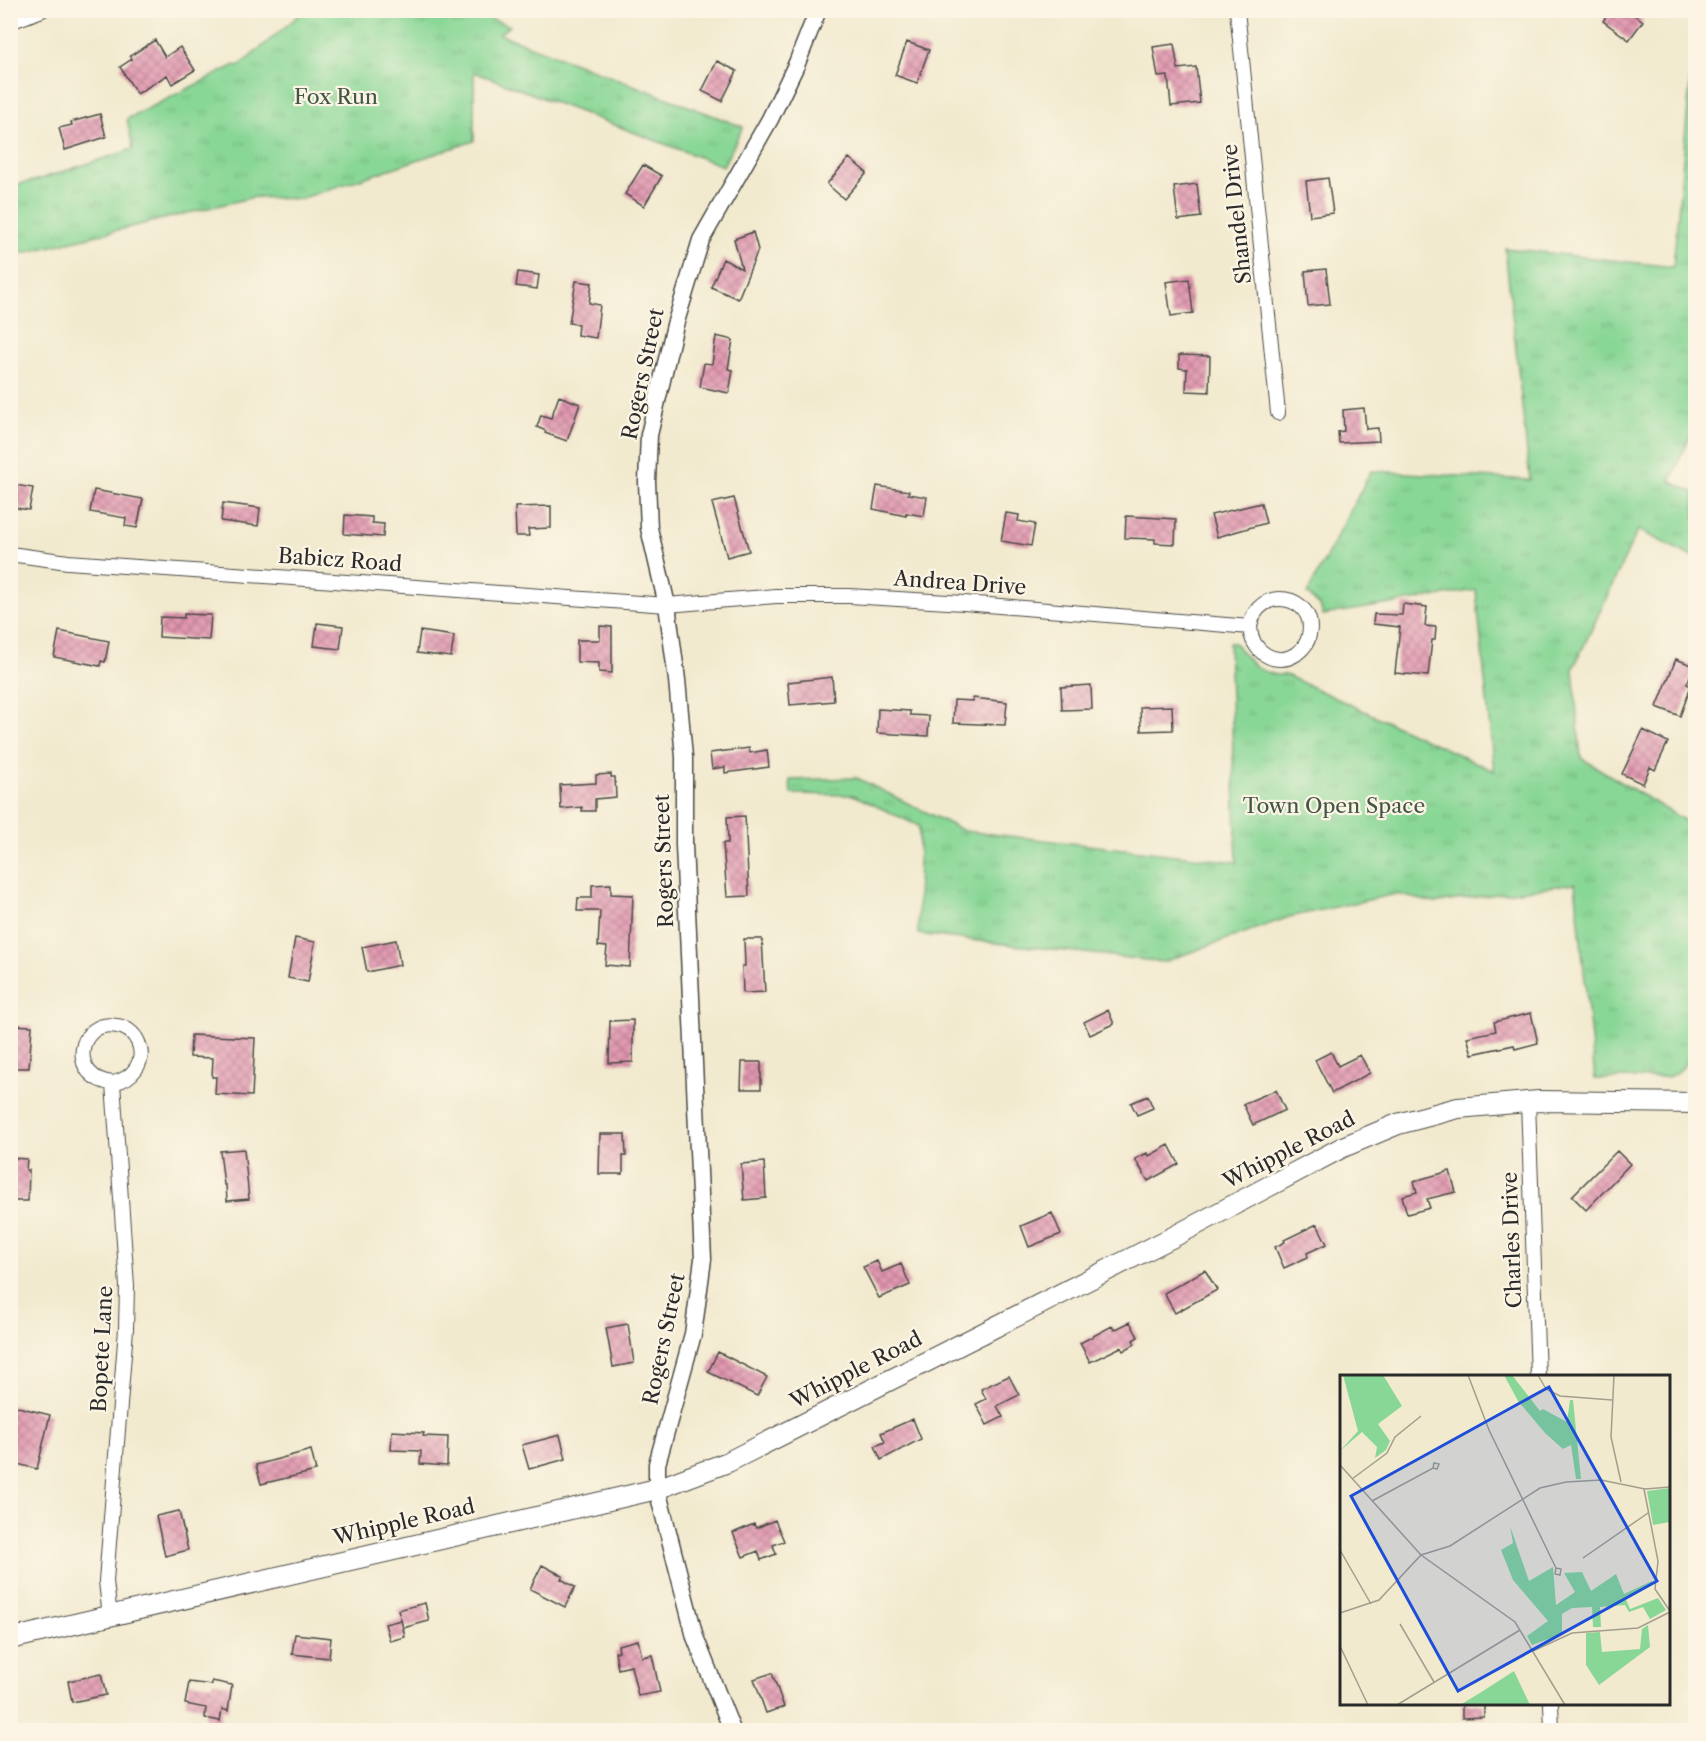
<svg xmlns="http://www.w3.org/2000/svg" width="1706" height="1741" font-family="'Libre Caslon Text',serif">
	<defs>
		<pattern id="park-tufts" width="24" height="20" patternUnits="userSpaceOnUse" patternTransform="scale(1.5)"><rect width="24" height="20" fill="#89d796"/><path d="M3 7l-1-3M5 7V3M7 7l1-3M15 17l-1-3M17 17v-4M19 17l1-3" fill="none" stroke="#76b981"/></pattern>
		<pattern id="building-cross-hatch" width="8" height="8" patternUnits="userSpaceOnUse" patternTransform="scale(1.5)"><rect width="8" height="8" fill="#e197b0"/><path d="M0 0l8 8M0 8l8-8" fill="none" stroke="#b77b8f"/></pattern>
	</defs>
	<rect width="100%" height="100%" fill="#fcf5e5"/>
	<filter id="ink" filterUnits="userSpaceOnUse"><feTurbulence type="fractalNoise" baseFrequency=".0167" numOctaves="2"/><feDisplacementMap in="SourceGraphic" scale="12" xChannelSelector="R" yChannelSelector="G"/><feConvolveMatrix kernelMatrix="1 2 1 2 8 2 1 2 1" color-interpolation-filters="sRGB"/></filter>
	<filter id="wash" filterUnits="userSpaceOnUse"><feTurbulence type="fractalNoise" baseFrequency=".008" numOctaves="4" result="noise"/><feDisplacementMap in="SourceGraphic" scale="24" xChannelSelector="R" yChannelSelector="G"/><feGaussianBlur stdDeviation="1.35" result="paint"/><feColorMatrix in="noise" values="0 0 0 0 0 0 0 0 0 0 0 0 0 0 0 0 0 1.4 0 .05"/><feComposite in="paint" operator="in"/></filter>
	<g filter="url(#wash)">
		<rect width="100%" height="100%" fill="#f2eacf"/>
		<!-- park -->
		<path fill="url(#park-tufts)" stroke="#5a8160" stroke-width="1.5" d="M305,10L469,11L510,26L499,34L743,127L723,166L474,72V141L300,199L254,197L11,256V186L37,180L133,149L127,119L235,65L238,67Z
			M1695,31V426L1670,481L1695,493V558L1638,530L1573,669L1581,758L1695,827L1696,989L1690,1054C1685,1066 1680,1073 1667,1077L1595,1079L1575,883L1435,903L1396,894L1289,917L1163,962L918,934L919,826L853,795L791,794L790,780L857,778L964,831L1237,862L1229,642L1236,644C1249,663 1261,676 1286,675L1494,771L1476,590L1323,615L1320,606L1307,594L1371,471L1530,480L1505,248L1673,267Z"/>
		<g id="blocks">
			<!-- building -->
			<path fill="url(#building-cross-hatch)" d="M1611,10H1627L1643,21L1629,40L1603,21Z
				M155,40L165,57L180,47L195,70L172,84L167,75L137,94L120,67L132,59L130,56Z
				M907,42L929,50L917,83L895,75Z
				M1174,44L1178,69L1196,67L1200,103L1171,106L1168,76L1158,77L1153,47Z
				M717,61L737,71L722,101L702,91Z
				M100,114L106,137L65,150L59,128L72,125L71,122Z
				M849,158L867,173L844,199L827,184Z
				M643,165L662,176L644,206L625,194Z
				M1328,178L1333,213L1310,216L1306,181Z
				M1197,184L1201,217L1178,220L1174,187Z
				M753,232L758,250L738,299L711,287L723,259L742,269L734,239Z
				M1326,269L1330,304L1308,306L1305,271Z
				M518,272L539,275L537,289L516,286Z
				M1189,279L1193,313L1171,316L1166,282Z
				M576,281L592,283L589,303L600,305L596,338L577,335L578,324L569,323Z
				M716,336L733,340L728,369L733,370L729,393L700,387L704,363L712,364Z
				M1179,355L1210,356L1209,392L1186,391L1187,369L1179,368Z
				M559,396L580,404L567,441L545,433L546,431L537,427L541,415L551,418Z
				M1364,408L1366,429L1378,428L1379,441L1339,443L1338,432L1344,431L1343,410Z
				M10,484L33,488L29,510L10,507Z
				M877,486L909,491L908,494L927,497L924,516L906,513V516L873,509Z
				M94,490L143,499L137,528L125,526L126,518L90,512Z
				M734,498L749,551L727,557L712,503Z
				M223,503L260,508L258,526L221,521Z
				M1261,503L1266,523L1217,537L1211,515Z
				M551,506V528L528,529L529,536H516L515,507Z
				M1006,513L1019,515L1018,521L1035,524L1031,546L1001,541Z
				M345,515L372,517V523L384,524L383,537L344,534Z
				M1126,516L1176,519L1175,544L1155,543V539L1125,538Z
				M1403,604L1427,607L1425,626L1436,627L1435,640H1432L1428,676L1395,673L1400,627L1373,624L1374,614L1402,615Z
				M184,614L211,615L209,640L159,637L160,617L184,618Z
				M317,623L343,626L340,649L314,646Z
				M600,626L612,627V673L599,672V663L577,662V640H600Z
				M59,631L109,641L105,662L101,661L100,666L54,657Z
				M420,631L454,636L451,657L417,653Z
				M1676,659L1694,666L1687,684L1691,686L1680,716L1657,707Z
				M832,677L834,701L790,705L788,682Z
				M1091,685L1092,709L1062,710L1061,687Z
				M973,698L1007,702L1005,725L953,723L954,700L973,701Z
				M1172,706L1173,730L1141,731L1140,707Z
				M878,709L910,711V715L929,716L928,736L877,733Z
				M1643,730L1668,742L1655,770L1650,767L1643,784L1622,774Z
				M749,748L750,753L767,750L769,767L725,773V767L712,769L710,753Z
				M611,774V777H615L616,797L595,799V811H582V807L561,809L560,785L596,783V775Z
				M745,816L749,896L727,897L723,843H728L727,817Z
				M611,884V894L633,895L630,967L605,965L607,947L598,946L600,911H577L578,898H592V885Z
				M295,938L315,942L308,982L288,978Z
				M744,939H762L765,992L743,993L742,966H745Z
				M396,940L400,965L367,972L362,947Z
				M1108,1010L1114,1024L1090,1035L1084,1022Z
				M1531,1013L1538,1043L1515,1049L1514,1045L1472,1054L1467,1037L1496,1031L1494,1022Z
				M633,1020V1062L609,1063L610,1021Z
				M12,1025L32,1026L29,1068H10Z
				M191,1035L255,1038L252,1096L215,1094L216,1077H212L213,1058L190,1057Z
				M1331,1052L1338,1066L1360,1055L1370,1073L1332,1093L1315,1060Z
				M742,1062H761V1089H741Z
				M1276,1090L1285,1110L1253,1125L1243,1104Z
				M1148,1096L1153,1108L1137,1115L1131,1103Z
				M600,1134H625L626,1156H623V1174H599Z
				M1169,1145L1179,1164L1148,1181L1135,1159L1147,1153L1149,1156Z
				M244,1149L249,1199L227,1201L226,1185H224L220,1151Z
				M1617,1151L1630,1164L1586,1210L1572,1196Z
				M10,1158L27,1159L26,1170H29L28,1201H10Z
				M764,1162L766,1198L744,1200L741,1164Z
				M1450,1171L1456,1192L1427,1199L1430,1208L1407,1214L1402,1196L1417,1192L1414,1181Z
				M1052,1213L1061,1234L1029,1247L1021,1226Z
				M1317,1224L1327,1244L1307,1253L1308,1257L1284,1268L1275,1247L1285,1242L1284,1240Z
				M877,1261L882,1272L901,1264L910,1285L879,1298L863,1267Z
				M1205,1270L1217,1290L1175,1313L1164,1293Z
				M1130,1322L1138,1337L1133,1340L1135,1344L1123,1351L1121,1347L1090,1362L1080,1343L1112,1326L1114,1330Z
				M628,1324L634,1363L613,1367L606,1328Z
				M718,1352L767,1377L757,1396L708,1372Z
				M1009,1376L1019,1395L997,1406L1003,1417L987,1425L976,1404L986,1399L981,1389Z
				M10,1405L50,1415L37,1469L10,1462Z
				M913,1419L921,1439L881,1460L875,1446L885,1442L881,1433Z
				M392,1431L424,1433L423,1436L448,1437L447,1466L420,1464L421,1451L391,1450Z
				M560,1435L566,1459L529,1469L522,1445Z
				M311,1450L316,1471L261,1484L256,1465Z
				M179,1511L188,1550L165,1556L156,1516Z
				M775,1520L784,1541L773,1545L776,1554L761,1560L758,1551L743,1557L733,1533L754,1524L756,1528Z
				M542,1565L563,1576L561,1579L575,1587L565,1607L530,1589Z
				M425,1603L429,1621L403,1628L398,1610Z
				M401,1620L405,1637L390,1641L385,1624Z
				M295,1634L331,1638L329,1658L292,1654Z
				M638,1640L642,1657L652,1655L660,1692L638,1696L631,1666L618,1669L615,1652H619L618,1645Z
				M772,1673L784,1707L766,1713L754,1679Z
				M101,1674L106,1695L72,1702L68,1681Z
				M212,1681L232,1685L228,1711L222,1709L220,1721L205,1718L206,1708L185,1704L189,1682L212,1685Z
				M1462,1704H1484V1717L1462,1718Z"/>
		</g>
	</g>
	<g filter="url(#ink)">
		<use href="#blocks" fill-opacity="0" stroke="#494844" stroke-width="1.5"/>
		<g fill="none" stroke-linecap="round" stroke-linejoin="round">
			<!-- minor casing -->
			<g stroke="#494844" stroke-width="16">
				<path id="minor" d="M1237,10L1278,413
					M10,22L42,10
					M10,554L68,562L667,605L776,596H849L964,603L1250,627C1251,651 1275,668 1296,654C1303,649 1308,643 1309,635C1318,595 1257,583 1250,627
					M1528,1102L1538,1376
					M110,1617L106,1581L126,1329L127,1286L113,1083C132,1079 147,1062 138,1042C134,1033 126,1027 117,1026C77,1018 67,1079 113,1083
					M1551,1704L1552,1730"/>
			</g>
			<!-- tertiary casing -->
			<g stroke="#494844" stroke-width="19">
				<path id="tertiary" d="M732,1730L695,1637L657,1489V1464L693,1334L703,1259L684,845V757L677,680L667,605L649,528L647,482L649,435L675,325L701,240L770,119L797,63L818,10"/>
			</g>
			<!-- secondary casing -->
			<g stroke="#494844" stroke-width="22">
				<path id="secondary" d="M10,1639L657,1489L728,1462L1173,1237L1343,1147L1398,1124L1458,1108L1539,1101L1696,1103"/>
			</g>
			<!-- minor -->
			<use href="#minor" stroke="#fff" stroke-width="14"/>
			<!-- tertiary -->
			<use href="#tertiary" stroke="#fff" stroke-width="16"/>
			<!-- secondary -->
			<use href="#secondary" stroke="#fff" stroke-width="20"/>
		</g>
	</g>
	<g text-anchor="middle" stroke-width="4.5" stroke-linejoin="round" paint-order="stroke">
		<!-- park labels -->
		<g font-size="21" fill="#425646" stroke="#fcf5e5">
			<text x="336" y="104">Fox Run</text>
			<text x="1334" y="813">Town Open Space</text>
		</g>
		<!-- street labels -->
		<g font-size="21" fill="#2b2b2b" stroke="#fcf5e5">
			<text transform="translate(1237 214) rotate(-96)" y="7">Shandel Drive</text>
			<text transform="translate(643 374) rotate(-78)" y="7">Rogers Street</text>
			<text transform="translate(340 560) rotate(4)" y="7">Babicz Road</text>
			<text transform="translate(960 583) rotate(4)" y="7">Andrea Drive</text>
			<text transform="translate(664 861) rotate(-92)" y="7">Rogers Street</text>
			<text transform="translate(1289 1150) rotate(-27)" y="7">Whipple Road</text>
			<text transform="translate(1512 1240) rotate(-92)" y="7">Charles Drive</text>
			<text transform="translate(664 1339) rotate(-78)" y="7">Rogers Street</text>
			<text transform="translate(102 1349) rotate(-87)" y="7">Bopete Lane</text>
			<text transform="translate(856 1370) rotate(-27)" y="7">Whipple Road</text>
			<text transform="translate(404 1522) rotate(-13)" y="7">Whipple Road</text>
		</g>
	</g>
	<!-- overview -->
	<g transform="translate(1340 1375)">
		<rect width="330" height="330" fill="#f2eacf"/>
		<path d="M3,0H43L62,31L38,49L50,66L46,75L35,83L37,72L22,57L0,76L18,56ZM164,0H172L200,36L203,34L227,47L230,25H233L241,104H236L231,70L223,74L205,58L178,26ZM330,113V147L313,150L307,116ZM170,151L189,206L213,192L216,230L235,217L224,198L242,197L251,216L276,199L284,219L312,206V210L285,222L290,234L318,223L326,235L310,244L303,232L289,237L285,230L260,232L261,252H253L252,232L232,233L222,239V259L192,270L187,261L208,246L173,205L161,175L173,168ZM308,250L310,272L259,310L246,290V258L260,257L262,277L300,274L302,254ZM174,296L190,330H120L143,316Z" fill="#89d796"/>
		<path fill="none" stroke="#a29e8d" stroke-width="1.5" d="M128,0L149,55L216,193L215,199L220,200L221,194L216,193M198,0L206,14L220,21L272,25M274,0L271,62L281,107M0,90L81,180L175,247L225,330M12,104L47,78L55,62L81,41M304,114L318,186L315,214L330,236M32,126L93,93L97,94L99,89L94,88L93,93M0,175L31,229M243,183L308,138M0,238L39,225L81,180L110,171L200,113L226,107L261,105L305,114L330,112M60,249L94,307M0,271L28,330M193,276L232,258L298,253L330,237M57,330L180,255"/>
		<path fill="#1d4ed8" fill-opacity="0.15" stroke="#1d4ed8" stroke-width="3" d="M209,12L317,206L118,316L11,121Z"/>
		<rect width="330" height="330" fill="none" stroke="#2b2b2b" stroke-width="3"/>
	</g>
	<!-- margin -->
	<rect width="1706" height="1741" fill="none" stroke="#fcf5e5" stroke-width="36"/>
</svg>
